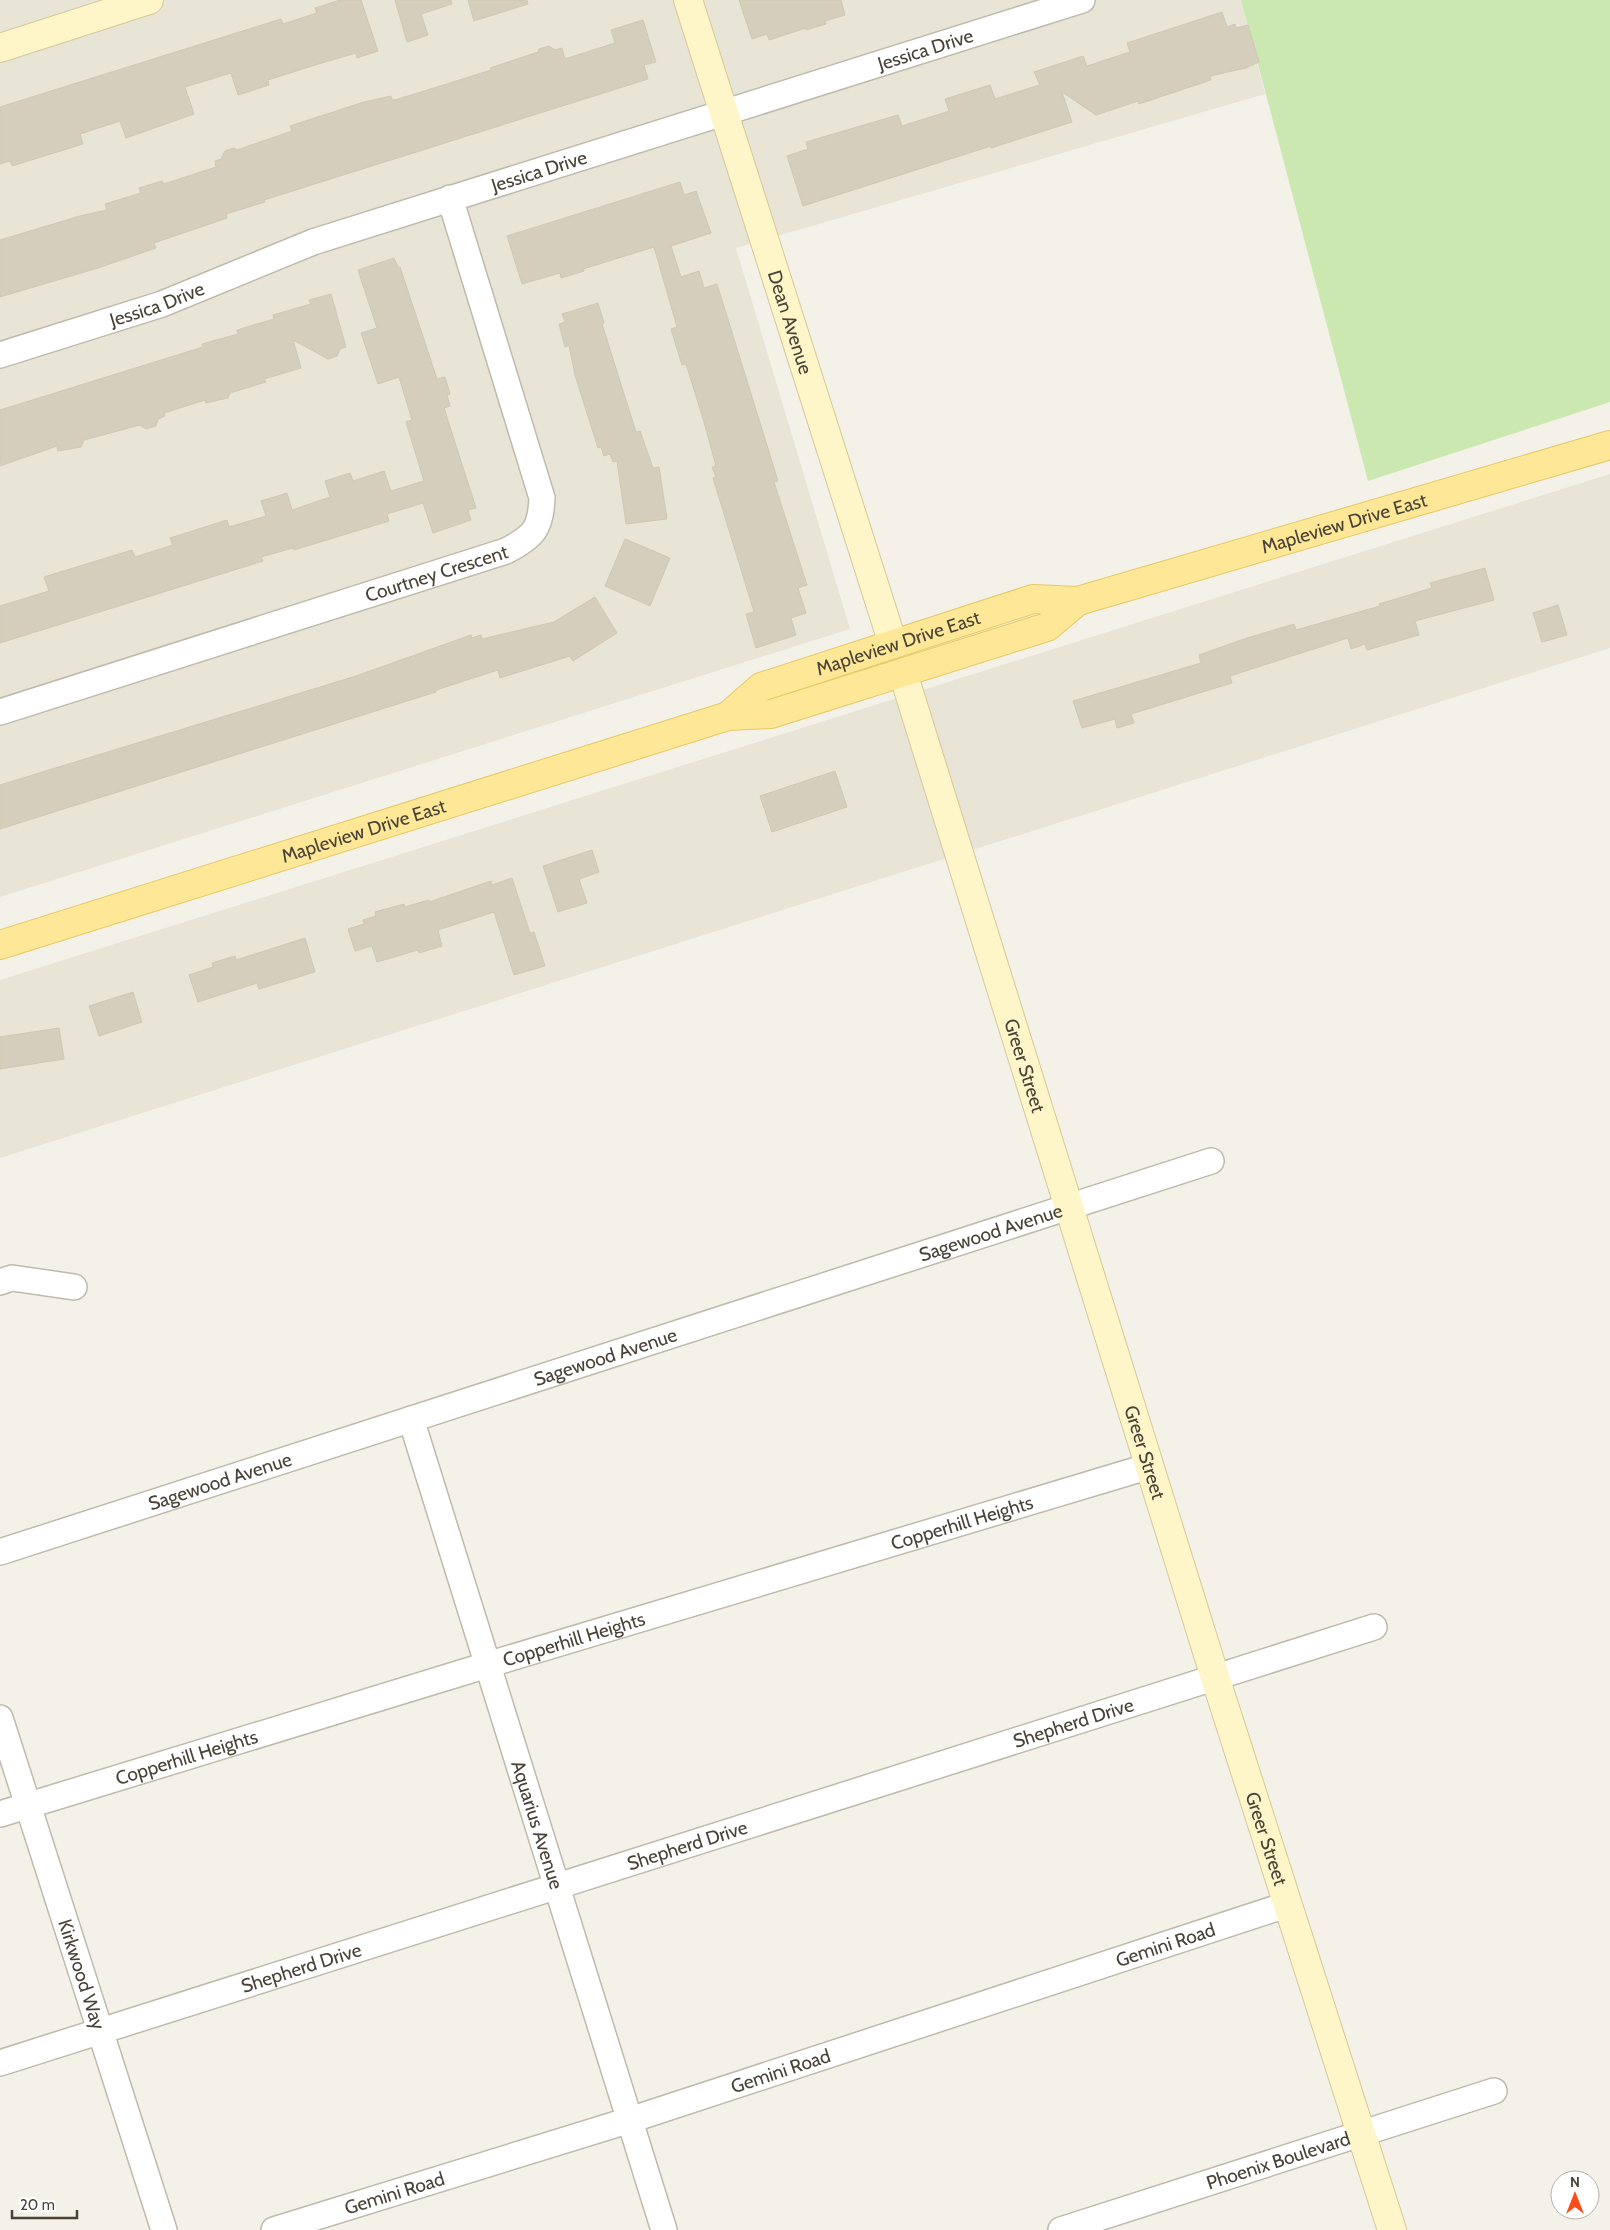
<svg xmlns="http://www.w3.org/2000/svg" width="1610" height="2230" font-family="Cabin,sans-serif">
	<rect width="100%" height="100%" fill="#f4f1e8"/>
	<!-- residential -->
	<path fill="#e8e4d6" d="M0,0H1241L1265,94L736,248L850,629L0,897Z
		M1610,474V648L0,1158V980Z"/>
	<!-- green -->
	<path fill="#cbe8b1" d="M1241,0H1610V402L1368,481Z"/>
	<!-- building -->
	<path fill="#d6cebd" stroke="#d1c7b1" d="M340,0H361L378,51L357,58L356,53L315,65L268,80L269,85L238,95L231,73L185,87L194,114L126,138L120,121L80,134L83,144L12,166L10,161L0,164V107L281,19L283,24L317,13L315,8Z
		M395,0H451L452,4L421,14L428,35L407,42Z
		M468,0H527L528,4L474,21Z
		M739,0H841L845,15L825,21L826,24L806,30V28L769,40L767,34L752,39Z
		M1222,12L1227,27L1235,24L1236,28L1248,25L1259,62L1246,68L1210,76L1211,80L1139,104L1138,101L1096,115L1062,92L1072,122L991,148V146L803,206L787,156L808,149L806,142L898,115L902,126L949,111L945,99L990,85L995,99L1033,87L1040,85L1034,72L1083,56L1087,66L1130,52L1127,43Z
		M643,20L656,62L644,65L648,79L264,200L265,202L226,214L227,218L154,243L156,248L98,268L0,297V240L80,216L107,210L105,204L141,193L139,188L162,181L164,184L216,167L215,161L221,159L225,151L234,148L237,150L292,131L290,126L364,102L391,96L392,100H395L450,83L491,70L490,68L538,52L539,49L549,46L555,50L562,48L565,59L615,43L611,30Z
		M680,182L684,195L696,191L711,233L671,246L681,277L699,271L704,288L717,284L778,481L774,482L807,585L798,588L806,613L791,618L796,635L756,648L746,614L754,612L713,478L716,477L712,467L716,466L704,422L686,364L682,365L671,329L677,327L654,247L583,269L584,271L561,278L560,273L522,284L507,236Z
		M394,258L398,267H400L437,379L445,377L450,394L447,395L450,406L444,408L476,508L468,510L471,520L433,533L423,503L387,514L389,521L294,550L293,548L261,557L263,561L0,643V606L49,591L44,577L132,550L135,557L173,545L170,538L227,520L229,527L266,516L261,501L287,493L292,510L330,497L325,481L350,473L353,481L384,471L391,491L424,481L406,422L412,420L399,377L378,384L361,333L377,328L358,270Z
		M331,294L346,347L340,349L337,356L328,359L293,340L301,368L264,379L266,382L230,393L228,398L206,403L205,400L164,413L165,416L158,419L156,426L146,429L140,425L84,440L81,447L58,451L57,446L0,466V410L203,347L202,344L238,334L237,330L274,319L273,315L311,304L309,300Z
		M598,303L604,323L602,324L636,432L640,431L653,468L659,467L667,519L626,524L617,461L613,462L610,454L604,456L601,447L598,448L575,375L569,345L565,347L559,324L565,322L562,314Z
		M625,539L670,558L650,606L605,586Z
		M1485,568L1494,600L1415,621L1419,635L1367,650L1365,644L1351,649L1348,638L1230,676L1232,683L1131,714L1134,723L1117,728L1115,719L1082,728L1073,701L1201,663L1199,655L1244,639L1294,624L1296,630L1380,606L1379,604L1432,588L1430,583Z
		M595,597L617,633L573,661L570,656L500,678L498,670L436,690V692L0,829V785L356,676L471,635L472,638L481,635L482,639L554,622Z
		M1558,605L1567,635L1542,642L1533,613Z
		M835,771L847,807L772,832L760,796Z
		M592,850L599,872L579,879L587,903L558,912L543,866Z
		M512,878L530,933L534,932L545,966L514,975L494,912L438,930L442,946L419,953L418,950L377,962L372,946L355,951L348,929L364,924L363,920L376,916L375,912L404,904L405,907L429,900V902L491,881L492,885Z
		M305,938L315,972L259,989L257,983L198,1002L189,975L213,967L212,963L235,956L236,960Z
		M133,992L142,1022L99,1036L89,1006Z
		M59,1028L64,1059L0,1069V1037Z"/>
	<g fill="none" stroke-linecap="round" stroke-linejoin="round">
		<!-- street casing -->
		<g stroke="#c0baab" stroke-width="28">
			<g id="street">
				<path id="s1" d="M0,355L162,304L313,242L1082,0"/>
				<path id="s2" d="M0,712L506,551C533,537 541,529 542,498L450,198"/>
				<path d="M0,1282L12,1278L74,1287"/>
				<path id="s3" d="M411,1419L664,2230"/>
				<path id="s4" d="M0,1552L1211,1161"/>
				<path id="s5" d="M0,1718L164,2230"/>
				<path id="s6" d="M0,1814L487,1665L1150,1466"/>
				<path id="s7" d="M0,2063L1374,1627"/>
				<path id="s8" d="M274,2230L630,2120L1286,1905"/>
				<path id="s9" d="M1061,2230L1494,2091"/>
			</g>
		</g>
		<!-- secondary casing -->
		<g stroke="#d4c898" stroke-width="30">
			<g id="secondary">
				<path id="s10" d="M688,0L893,644"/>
				<path d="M0,48L149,0"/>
				<path id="s11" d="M903,673L1215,1677L1392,2230"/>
			</g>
		</g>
		<!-- primary casing -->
		<g stroke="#e4c866" stroke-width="30">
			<g id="primary">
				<path id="s12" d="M728,716L761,687L1033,599L1078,601L1610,445"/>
				<path id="s13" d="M0,945L728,716L771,714L1047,627L1078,601"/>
			</g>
		</g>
		<!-- street -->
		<use href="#street" stroke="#fff" stroke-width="25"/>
		<!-- secondary -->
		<use href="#secondary" stroke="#fef5c8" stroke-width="28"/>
		<!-- primary -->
		<use href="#primary" stroke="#fee897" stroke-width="28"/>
	</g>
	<g text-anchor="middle" stroke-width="4" stroke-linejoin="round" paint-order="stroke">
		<!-- street labels -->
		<g font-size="19" fill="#484237" stroke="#fff">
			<text dy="7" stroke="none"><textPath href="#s1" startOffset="975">Jessica Drive</textPath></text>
			<text dy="7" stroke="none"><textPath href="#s1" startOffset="570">Jessica Drive</textPath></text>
			<text dy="7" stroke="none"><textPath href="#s1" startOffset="165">Jessica Drive</textPath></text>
			<text dy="7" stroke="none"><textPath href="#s10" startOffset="338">Dean Avenue</textPath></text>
			<text dy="7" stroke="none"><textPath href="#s12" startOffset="652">Mapleview Drive East</textPath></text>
			<text dy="7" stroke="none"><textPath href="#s2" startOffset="458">Courtney Crescent</textPath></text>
			<text dy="7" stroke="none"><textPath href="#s12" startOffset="188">Mapleview Drive East</textPath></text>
			<text dy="7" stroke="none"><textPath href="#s13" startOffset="381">Mapleview Drive East</textPath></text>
			<text dy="7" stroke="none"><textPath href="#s11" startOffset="411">Greer Street</textPath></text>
			<text dy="7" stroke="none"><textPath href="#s4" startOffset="1041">Sagewood Avenue</textPath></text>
			<text dy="7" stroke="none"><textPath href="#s4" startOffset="636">Sagewood Avenue</textPath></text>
			<text dy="7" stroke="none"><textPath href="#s11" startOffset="816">Greer Street</textPath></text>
			<text dy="7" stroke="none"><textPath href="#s4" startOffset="231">Sagewood Avenue</textPath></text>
			<text dy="7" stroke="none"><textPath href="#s6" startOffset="1005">Copperhill Heights</textPath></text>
			<text dy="7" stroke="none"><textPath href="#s6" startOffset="600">Copperhill Heights</textPath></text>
			<text dy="7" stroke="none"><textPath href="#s7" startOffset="1126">Shepherd Drive</textPath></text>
			<text dy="7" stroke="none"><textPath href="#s6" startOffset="195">Copperhill Heights</textPath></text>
			<text dy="7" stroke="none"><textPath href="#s3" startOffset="425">Aquarius Avenue</textPath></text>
			<text dy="7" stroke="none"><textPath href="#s11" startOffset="1221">Greer Street</textPath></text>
			<text dy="7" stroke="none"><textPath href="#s7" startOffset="721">Shepherd Drive</textPath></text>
			<text dy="7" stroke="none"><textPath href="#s8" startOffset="936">Gemini Road</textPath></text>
			<text dy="7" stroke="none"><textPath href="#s7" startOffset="316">Shepherd Drive</textPath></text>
			<text dy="7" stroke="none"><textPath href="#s5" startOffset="269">Kirkwood Way</textPath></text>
			<text dy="7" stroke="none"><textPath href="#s8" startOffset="531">Gemini Road</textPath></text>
			<text dy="7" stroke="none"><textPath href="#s9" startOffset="228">Phoenix Boulevard</textPath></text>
			<text dy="7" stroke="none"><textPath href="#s8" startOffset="126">Gemini Road</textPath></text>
		</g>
	</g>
	<!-- north arrow -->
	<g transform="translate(1575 2195)"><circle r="24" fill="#ffffff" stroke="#b6b3af"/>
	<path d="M0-4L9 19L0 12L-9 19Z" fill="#fa4c19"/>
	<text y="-8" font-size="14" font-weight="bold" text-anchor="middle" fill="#484237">N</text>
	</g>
	<!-- scale -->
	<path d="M12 2210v8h65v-8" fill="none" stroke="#484237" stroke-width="2.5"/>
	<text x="20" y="2210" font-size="15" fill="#484237" stroke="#ffffff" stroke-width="4" paint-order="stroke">20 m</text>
</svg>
